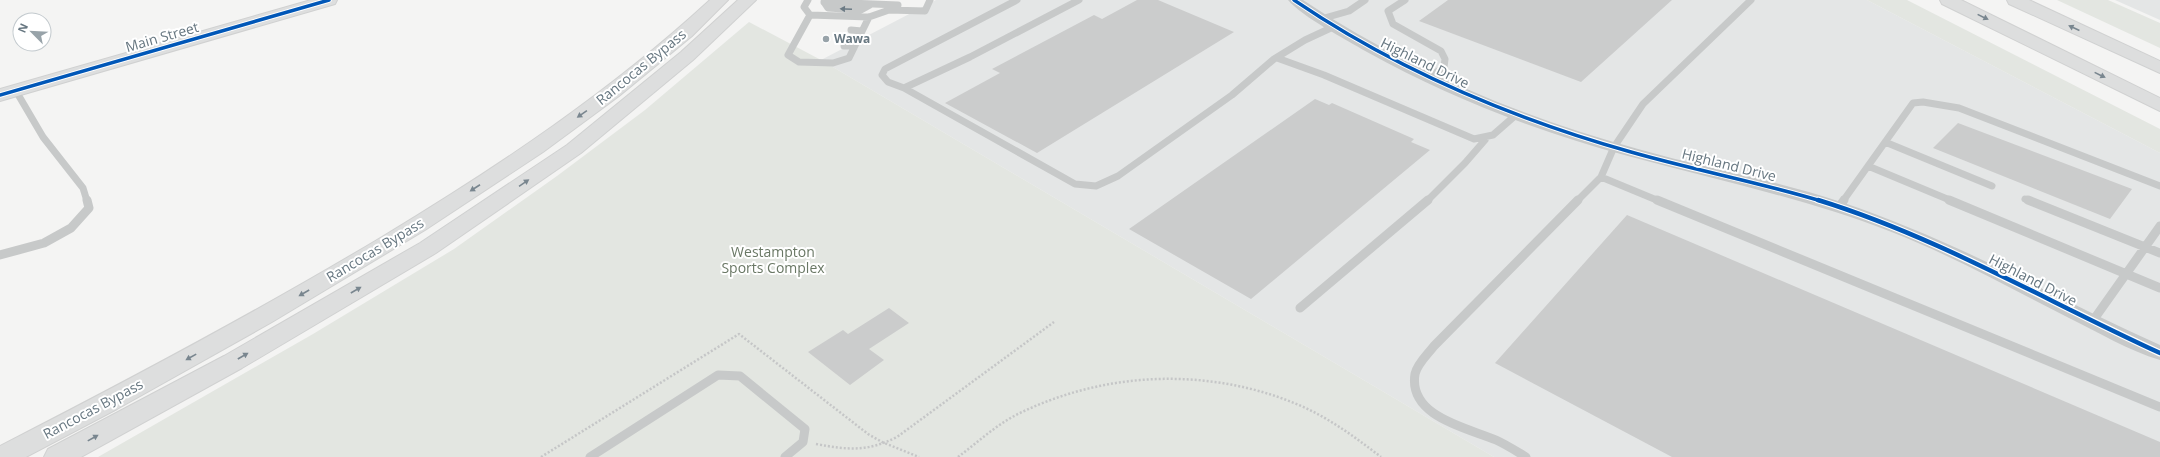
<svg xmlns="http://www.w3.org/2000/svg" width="2160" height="457" font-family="'Open Sans',sans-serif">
	<rect width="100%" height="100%" fill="#f4f4f3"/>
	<!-- built -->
	<path fill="#e4e6e6" d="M936,0H1867L2160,153V457H1494L821,60Z
		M2115,0H2160V20Z"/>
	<!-- green -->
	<path fill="#e3e6e1" d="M1867,0H1907L2160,129V153Z
		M2057,0H2108L2160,23V48Z
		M749,22L821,60L1494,457H98L313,334L454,249L557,176L645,110Z"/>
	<!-- building -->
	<path fill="#cbcccc" d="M1137,0H1158L1234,32L1037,153L945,103L1000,73L992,69L1094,15L1102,19Z
		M1448,0H1672L1581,82L1419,21Z
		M1315,99L1329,105L1332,103L1414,139L1411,142L1430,150L1251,299L1129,229Z
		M1958,123L2132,189L2110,219L1933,148Z
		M1627,215L2160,442V457H1672L1495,363Z
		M889,308L909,323L869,349L884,360L850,385L808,352L843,330L848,334Z"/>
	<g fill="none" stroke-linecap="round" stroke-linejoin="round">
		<!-- secondary casing -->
		<g stroke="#d0d1d1" stroke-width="2">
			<path id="secondary" d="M311,0H337L335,4L0,101V89Z"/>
		</g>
		<!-- primary casing -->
		<g stroke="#d0d1d1" stroke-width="2">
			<path id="primary" d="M710,0H728L692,36L619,96L543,152L425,230L272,322L117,409L26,457H0V446C129,380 257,312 382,237C498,167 610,92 710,0Z
				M738,0H756L693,60L581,153L436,253L242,368L81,457H44L48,449L224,356L420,243L567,145L681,52Z"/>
		</g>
		<!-- highway casing -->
		<g stroke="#d0d1d1" stroke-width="2">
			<path id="highway" d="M1940,0H1961L2160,98V111L1942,4Z
				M2007,0H2029L2160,61V73L2009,4Z"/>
		</g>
		<!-- path -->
		<path stroke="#c5c6c7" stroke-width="2.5" stroke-dasharray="2 2" stroke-linecap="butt" d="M816,444C848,450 867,452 897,437L1054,322
			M541,457L739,334L868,434L882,442L919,457
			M958,457C978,442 997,424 1020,413C1107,371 1209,367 1299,405C1329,418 1355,437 1381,457"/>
		<!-- lane-far1 -->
		<path stroke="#c7c9c9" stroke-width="7" d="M808,0L804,7L810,15L869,17L889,10L925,11L930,0
			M825,0L824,2L828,8L861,10L870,5
			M1079,0L970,57L904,88L1075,184L1096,186L1118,176L1232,95L1274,59L1305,40L1333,27
			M1405,0L1388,11L1393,24L1441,51L1445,59L1444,67L1428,78
			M824,2L898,5
			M810,15L788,55L799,62L833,63L849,58L869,17
			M1321,19L1349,11L1365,0
			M851,30L862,31
			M844,46H854
			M1277,58L1324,75L1474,139L1493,135L1517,114
			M904,88L888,82L882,75L885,69L1017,0
			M16,91L43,137L83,188L87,201
			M1885,142L1992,186
			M1868,166L1952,201
			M1601,177L1659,201
			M2025,199L2030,201
			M1427,201L1465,163L1485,140
			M1577,201L1601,177L1614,147L1643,104L1751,0
			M1843,201L1913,103L1923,102L1959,108L2160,186"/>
		<!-- lane -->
		<path stroke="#c7c9c9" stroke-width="9" d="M1657,200L2160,407
			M1949,200L2160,288
			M2028,200L2160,253
			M1839,207L1844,200
			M0,255L44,243L71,228L89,208L87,200
			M1300,308L1428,200
			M2092,322L2160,226
			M590,457L718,375L740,376L805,429L803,442L785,457
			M1526,457C1516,451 1507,445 1496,440C1468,428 1408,417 1415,374C1417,364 1428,354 1434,346L1578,200"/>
		<!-- street -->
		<path fill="#c7c9c9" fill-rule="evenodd" d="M1288,0H1303C1405,68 1520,117 1638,149C1705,168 1775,180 1841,202C1952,239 2054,297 2160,345V360C2129,351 2098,332 2069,318C2010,288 1951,255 1889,231C1804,198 1716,180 1628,156C1538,132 1448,97 1367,52C1347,40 1302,17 1288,0Z"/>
		<!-- secondary -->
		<use href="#secondary" fill="#dddede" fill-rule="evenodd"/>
		<!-- primary -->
		<use href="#primary" fill="#dddede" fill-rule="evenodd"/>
		<!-- highway -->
		<use href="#highway" fill="#dddede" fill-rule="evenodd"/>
		<!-- cycleway-far1 casing -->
		<g stroke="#fff" stroke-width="5.5">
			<path id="cycleway-far1" d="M1294,0C1397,70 1511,118 1631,152C1694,170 1758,182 1821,201
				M0,95L329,0"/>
		</g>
		<!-- cycleway casing -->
		<g stroke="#fff" stroke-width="7">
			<path id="cycleway" d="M1818,200C1938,237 2046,301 2160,353"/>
		</g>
		<!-- cycleway-far1 -->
		<use href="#cycleway-far1" stroke="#0057b8" stroke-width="3.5"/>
		<!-- cycleway -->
		<use href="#cycleway" stroke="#0057b8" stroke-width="4.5"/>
	</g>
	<!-- one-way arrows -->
	<defs><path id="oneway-solid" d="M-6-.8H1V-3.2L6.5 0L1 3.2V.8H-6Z"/></defs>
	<use fill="#6c7b85" href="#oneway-solid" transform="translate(846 9) rotate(-178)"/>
	<g fill="#79868f">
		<use href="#oneway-solid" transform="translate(1983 17) rotate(26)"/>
		<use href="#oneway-solid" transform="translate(2074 28) rotate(-155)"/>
		<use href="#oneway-solid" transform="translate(2100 75) rotate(26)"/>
		<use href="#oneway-solid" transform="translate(582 114) rotate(145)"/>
		<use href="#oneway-solid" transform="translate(524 183) rotate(-34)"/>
		<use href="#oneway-solid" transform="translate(475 188) rotate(147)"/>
		<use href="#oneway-solid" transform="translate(356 290) rotate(-30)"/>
		<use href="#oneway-solid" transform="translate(304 293) rotate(150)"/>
		<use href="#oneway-solid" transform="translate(243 356) rotate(-30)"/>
		<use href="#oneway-solid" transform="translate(191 357) rotate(151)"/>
		<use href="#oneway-solid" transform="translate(93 438) rotate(-29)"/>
	</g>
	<!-- markers -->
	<circle fill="#98a3a9" stroke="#fff" stroke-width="1.5" cx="826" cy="39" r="4"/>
	<g text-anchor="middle" stroke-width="4" stroke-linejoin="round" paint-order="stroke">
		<!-- far-poi labels -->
		<g font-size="12" font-weight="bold" fill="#677781" stroke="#fff" text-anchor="start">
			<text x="834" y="43">Wawa</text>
		</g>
		<!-- street labels -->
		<g font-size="14" fill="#677781" stroke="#fff">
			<text transform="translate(162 37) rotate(-16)" y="5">Main Street</text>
			<text transform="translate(1425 63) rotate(26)" y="5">Highland Drive</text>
			<text transform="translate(641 67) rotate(-39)" y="5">Rancocas Bypass</text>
			<text transform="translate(1729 165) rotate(14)" y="5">Highland Drive</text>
			<text transform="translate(375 250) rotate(-31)" y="5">Rancocas Bypass</text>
			<text transform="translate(2033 280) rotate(27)" y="5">Highland Drive</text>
			<text transform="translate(93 409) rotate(-28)" y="5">Rancocas Bypass</text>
		</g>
		<!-- park labels -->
		<g font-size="14" fill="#6a7865" stroke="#fff">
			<text x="773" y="257">Westampton<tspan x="773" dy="16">Sports Complex</tspan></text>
		</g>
	</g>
	<!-- north arrow -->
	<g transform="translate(32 32) rotate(294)"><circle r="19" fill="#ffffff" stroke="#c2c9cd"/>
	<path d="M0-3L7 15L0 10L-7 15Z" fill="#98a3a9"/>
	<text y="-6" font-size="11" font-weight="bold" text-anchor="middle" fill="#677781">N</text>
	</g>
</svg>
